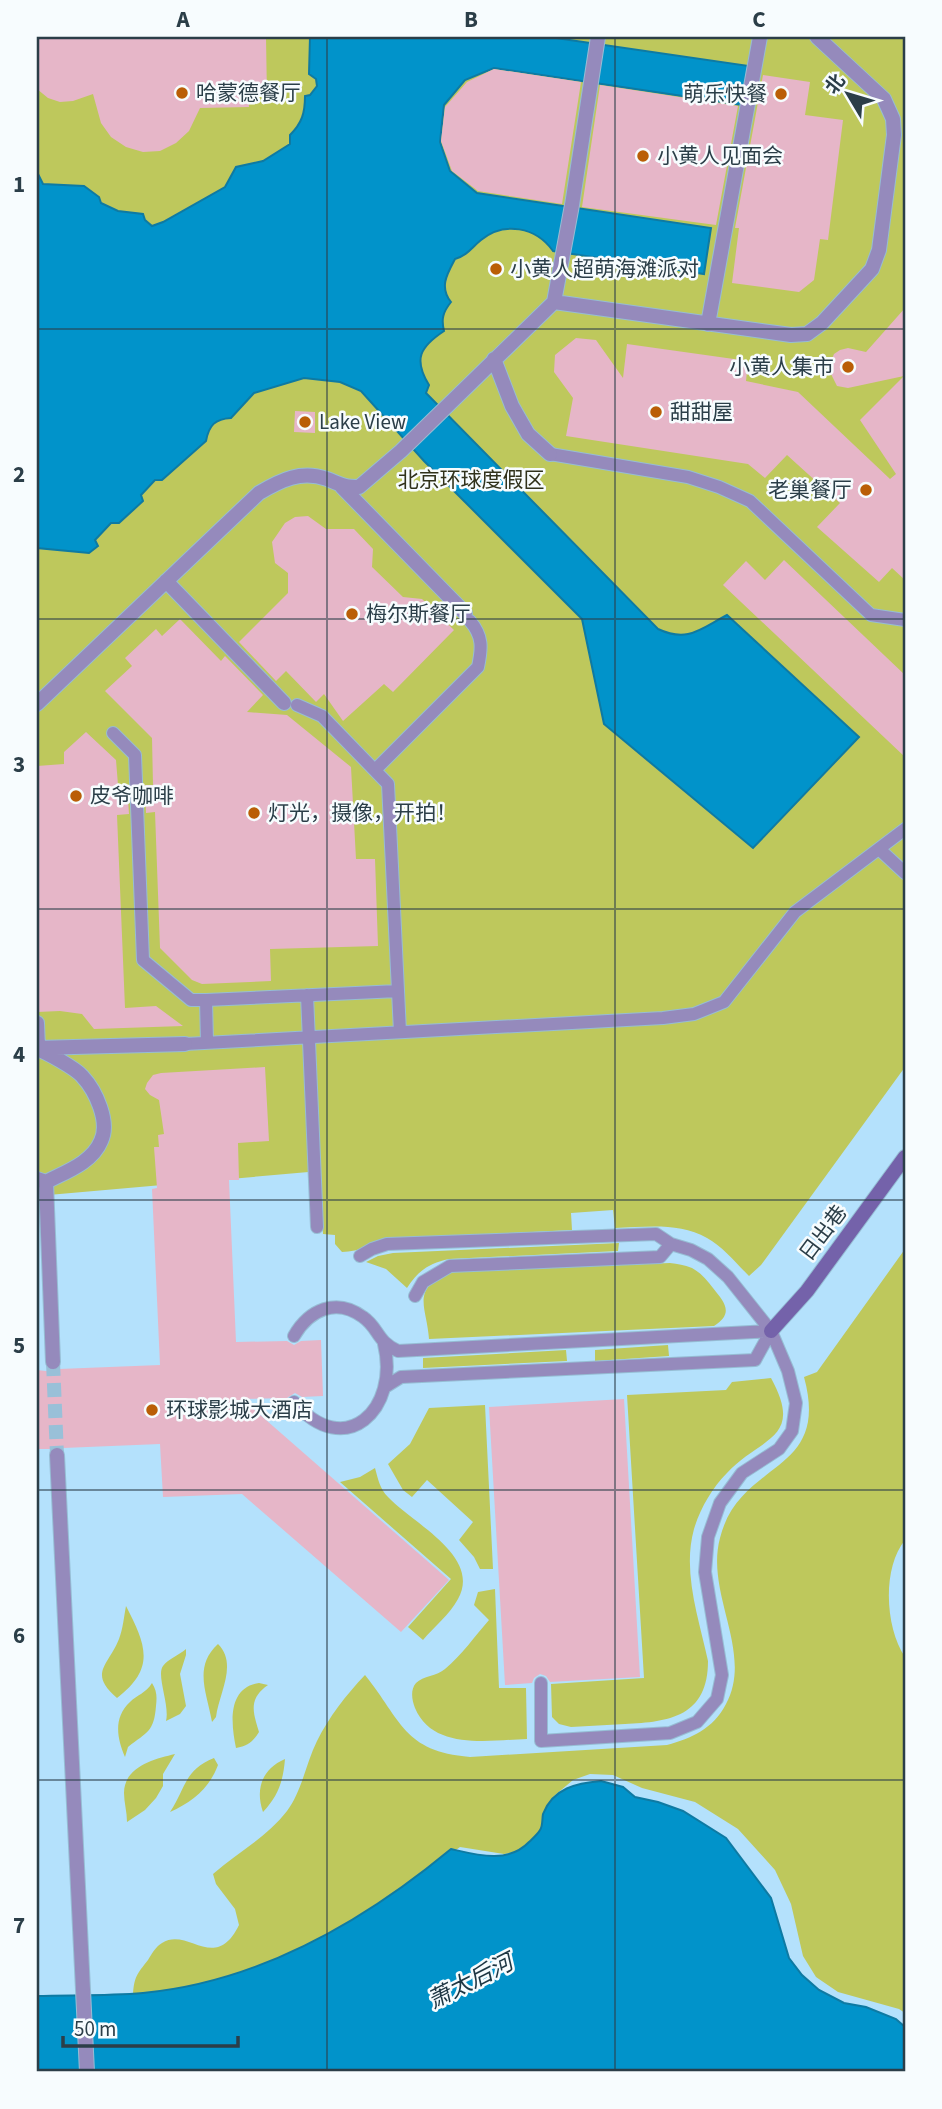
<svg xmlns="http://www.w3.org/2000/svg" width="942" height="2109" font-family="'Source Sans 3','Noto Sans SC',sans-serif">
	<rect width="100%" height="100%" fill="#b4e1fc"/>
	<!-- green -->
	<path fill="#bec85c" d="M37,37H905V1067L761,1265L749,1276C736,1263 723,1247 707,1238C679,1222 646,1227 615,1228L613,1210L571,1213L572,1230L392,1239C376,1243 359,1252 342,1252L335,1244V1235L323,1234L320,1171L37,1196Z
		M619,1243L618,1251L449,1259C429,1263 418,1271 407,1288L386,1269L366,1262L378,1256L393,1253Z
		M905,1249V1540C882,1568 885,1628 905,1657V2013L899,2009L838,1992L816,1977L803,1956L791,1904L775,1870L738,1829L695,1802L642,1788L613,1775L590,1774L573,1780L554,1796L545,1816L539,1837L526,1850L504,1854L460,1847L349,1928L234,1976L174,1989L133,1995C134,1977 137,1974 148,1960C151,1955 156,1946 162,1943C188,1926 215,1974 239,1925L235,1909L216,1884L213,1874C238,1852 266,1838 287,1811C302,1791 306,1763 317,1741C329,1717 346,1695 365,1675C402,1721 403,1751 470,1757L667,1745C692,1738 713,1729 726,1704C754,1652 705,1594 720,1538C740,1458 831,1476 804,1377L817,1372Z
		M670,1263C678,1264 684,1265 692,1268C701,1273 707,1280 713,1288C725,1303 734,1313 714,1326L429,1339C427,1307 410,1290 449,1272Z
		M668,1345L669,1356L595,1361V1350Z
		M566,1350L567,1361L423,1368V1358Z
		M771,1378C805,1440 760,1437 727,1473C712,1488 700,1509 694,1529C682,1572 699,1619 708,1661C708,1716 670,1722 625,1724C607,1725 589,1726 571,1727L559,1724L552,1717L551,1684L644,1678L627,1395L726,1390L732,1382Z
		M485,1405L493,1569H480L474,1557L459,1540L473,1522L427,1480L412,1497L403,1490L388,1464L410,1444L429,1408Z
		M375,1468C378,1479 380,1489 388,1497C412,1523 482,1556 458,1599C450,1614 434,1627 423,1640L408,1627L451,1579L340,1482L360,1477Z
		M495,1589L499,1688H526L527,1739C490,1740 433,1751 415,1708C412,1700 410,1690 416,1683C423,1676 437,1676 445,1669C461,1656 475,1636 489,1620L474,1605L478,1592Z
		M126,1606C146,1645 156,1668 117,1698C88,1673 108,1666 119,1639C123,1629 124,1616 126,1606Z
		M218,1644C238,1664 219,1693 216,1717L212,1722C207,1693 193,1667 218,1644Z
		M186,1649V1655L180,1674L186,1706L180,1714L166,1721C170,1705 156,1675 163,1666C168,1659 179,1655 186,1649Z
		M152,1683C157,1691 157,1697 156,1706C154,1732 147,1732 128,1747L125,1757C117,1738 113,1718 130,1702C137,1695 146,1693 152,1683Z
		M259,1683L268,1685C248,1699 253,1712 259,1732C253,1742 247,1746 236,1748C231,1724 227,1688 259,1683Z
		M175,1754L163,1774V1786L156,1798L145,1810L127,1822C127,1812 124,1802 124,1793C124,1767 154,1759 175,1754Z
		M214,1758L218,1765C209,1789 192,1802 170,1812C186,1788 184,1770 214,1758Z
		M285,1759C283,1782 278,1796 263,1812C255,1789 262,1769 285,1759Z"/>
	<!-- water -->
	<path fill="#0193ca" stroke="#0e7aa3" stroke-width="2" d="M310,37H549L749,66L743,105L494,68L465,80L444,105L440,142L450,171L477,193L711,228L704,274L553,251C536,227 504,221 481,240C471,248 468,255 455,259C447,274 439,287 451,302C443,312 441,319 444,331C420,347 413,359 429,385L426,393L658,629C688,643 700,629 727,615L859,737L753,848L604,724L582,619L424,461L361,391L340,382L304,378L254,393L231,418C215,419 209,425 206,441L162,480H155L141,495L143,501L119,523H111L95,540L98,546L89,553L37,548V172L43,184L84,186L99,197L101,203L118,211L143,214L145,220L152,226L163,222L225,187L236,167L263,161L290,144V135C302,123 305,113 305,96L310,95L317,86L316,79L309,74Z
		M601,1781L623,1787L635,1797L658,1802L683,1811L726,1838L771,1898L789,1958L802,1975L819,1990L844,2003L866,2007L896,2019L905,2027V2072H37V1996C72,1995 108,1996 143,1993C259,1982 363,1922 451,1849C477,1855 508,1864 529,1842C532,1839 538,1834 540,1830C543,1826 542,1819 543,1814C553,1788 577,1783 601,1781Z"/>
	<!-- building -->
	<path fill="#e6b6c8" d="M37,37H266L267,97H248L249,107L200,108L189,131L176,143L160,151L143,152L126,147L111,137L101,123L93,94L73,101L60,102L48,98L37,89Z
		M494,69L581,82L562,204L478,191L452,171L441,141L445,107L467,82Z
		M763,75L810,82L805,115L843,120L828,240L820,239L814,280L799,292L732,283L739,228H735Z
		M600,85L738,106L716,225L582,207Z
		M905,308V580L892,568L879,582L817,527L840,503L787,455L765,478L748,464L566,436L573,398L554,372L555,355L576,338L596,340L623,378L627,344L748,361L746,381L798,392L890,479L896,474L860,420L904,376L848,388L837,386L828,368L834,354L840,350L848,348L866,352Z
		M295,411L315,412V433L294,432Z
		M308,516L326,529H354L373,549L372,567L403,597L422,599L454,630L393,692L384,684L343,721L324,694L316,702L286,671L276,681L239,642L288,593V573L275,563L272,542L285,523L295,517Z
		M784,560L905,675V757L723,585L746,561L765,580Z
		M180,619L221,661L225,656L263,695L247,712L287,715L351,767L356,859H375L378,946L270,949L271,981L202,984L192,980L160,948L155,812L146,813L145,785H153L152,738L105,691L132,666L125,658L156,629L162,636Z
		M86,732L116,760L118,785H127L129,814L117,815L125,1008L156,1006L183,1026L94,1029L82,1014L60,1011L37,1012V766L64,764V752Z
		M265,1067L269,1141L238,1143L239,1180H229L236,1342L287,1341L294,1345L301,1341L321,1340L323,1396L302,1397L295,1393L287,1398L242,1399L449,1580L401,1632L242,1494L163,1497L160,1444L63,1448L56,1446L50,1449H37V1370L54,1372L59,1369L160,1365L152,1189L157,1188L154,1147H159L158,1135L164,1134L159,1100L150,1095L145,1089L147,1083L153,1075L161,1073Z
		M624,1399L640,1677L550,1682L546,1676L540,1674L534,1678L532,1683L505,1685L489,1407Z"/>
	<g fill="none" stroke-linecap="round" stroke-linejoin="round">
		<!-- street-tunnel -->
		<path stroke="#99c0d8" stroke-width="14" stroke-dasharray="14 7" stroke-linecap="butt" d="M53,1362L57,1455"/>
		<!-- lane casing -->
		<g stroke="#96bdd4" stroke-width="14">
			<path id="lane" d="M550,454L688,477L719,487L750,501L871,615L905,620
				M297,705L322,716L388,784L400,1032
				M113,733L135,755L143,960L191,1000H206
				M375,770L478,667C482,648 483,636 470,621
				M879,849L905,873
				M307,995L317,1227
				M207,1042L206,1000L398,991
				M185,1044L663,1018L694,1014L724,1002L795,912L905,829
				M360,1256L372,1249L387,1244L656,1234L671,1244L691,1250L708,1259L728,1277L771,1331L788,1371L796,1403L792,1431L779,1449L742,1473L720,1503L708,1537L705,1572L722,1675L717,1699L697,1722L670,1733L541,1741V1683
				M415,1296L423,1282L450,1266L660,1257L671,1244
				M294,1336C309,1310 336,1297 363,1317C379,1328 376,1341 398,1351L771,1331
				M385,1387L401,1377L755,1360L771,1331
				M294,1402C345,1462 400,1409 384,1344"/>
		</g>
		<!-- street casing -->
		<g stroke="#96bdd4" stroke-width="16">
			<path id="street" d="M554,302L572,205L598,37
				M708,324L760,37
				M494,359L512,406L528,434L550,454
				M342,487L465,613
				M166,581L284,703
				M37,704L259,493C281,480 301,470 327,479C342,485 343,487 359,487L401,451L554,302L791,335L807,334L822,323L872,269L879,250L894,135L893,119L884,99L817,37
				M37,1023L38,1048
				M37,1048L185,1044
				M37,1049C46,1052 75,1068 82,1076C96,1091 110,1122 101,1141C92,1163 65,1172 46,1182L37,1179
				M46,1182L53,1362
				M57,1455L87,2072"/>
		</g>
		<!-- secondary casing -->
		<g stroke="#96bdd4" stroke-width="16">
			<path id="secondary" d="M771,1331L807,1291L905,1157"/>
		</g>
		<!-- lane -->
		<use href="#lane" stroke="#958abc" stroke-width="12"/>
		<!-- street -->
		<use href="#street" stroke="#958abc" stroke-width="14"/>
		<!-- secondary -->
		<use href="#secondary" stroke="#7462aa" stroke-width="14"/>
	</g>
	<!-- grid -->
	<path fill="none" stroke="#2b3e48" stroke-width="2" stroke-opacity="0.55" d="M327,37V2072M615,37V2072M37,329H905M37,619H905M37,909H905M37,1200H905M37,1490H905M37,1780H905"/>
	<!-- markers -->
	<g fill="#ba5e06" stroke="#f7fcfe" stroke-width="2.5">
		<circle cx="182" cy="93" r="7"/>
		<circle cx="781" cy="94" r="7"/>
		<circle cx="643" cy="156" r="7"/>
		<circle cx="496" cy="269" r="7"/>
		<circle cx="848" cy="367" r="7"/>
		<circle cx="656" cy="412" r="7"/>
		<circle cx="305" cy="422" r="7"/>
		<circle cx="866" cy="490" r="7"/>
		<circle cx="352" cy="614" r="7"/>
		<circle cx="76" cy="796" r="7"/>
		<circle cx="254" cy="813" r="7"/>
		<circle cx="152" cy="1410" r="7"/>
	</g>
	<g text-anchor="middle" stroke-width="5" stroke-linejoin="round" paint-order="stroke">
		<!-- poi labels -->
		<g font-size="21" fill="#2b3e48" stroke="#f7fcfe" text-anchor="start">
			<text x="196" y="100">哈蒙德餐厅</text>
			<text x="767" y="101" text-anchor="end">萌乐快餐</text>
			<text x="657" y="163">小黄人见面会</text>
			<text x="510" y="276">小黄人超萌海滩派对</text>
			<text x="834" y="374" text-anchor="end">小黄人集市</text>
			<text x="670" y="419">甜甜屋</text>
			<text x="319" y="429">Lake View</text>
			<text x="852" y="497" text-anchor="end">老巢餐厅</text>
			<text x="366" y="621">梅尔斯餐厅</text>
			<text x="90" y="803">皮爷咖啡</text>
			<text x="268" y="820">灯光，摄像，开拍！</text>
			<text x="166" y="1417">环球影城大酒店</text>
		</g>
		<!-- park labels -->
		<g font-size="21" fill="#30321b" stroke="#f7fcfe">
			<text x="471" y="487">北京环球度假区</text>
		</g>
		<!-- street labels -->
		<g font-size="21" fill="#2b3e48" stroke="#f7fcfe">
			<text transform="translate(823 1233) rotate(-53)" y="7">日出巷</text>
		</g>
		<!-- water labels -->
		<g font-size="23" font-style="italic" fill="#1d3643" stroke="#f7fcfe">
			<text transform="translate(470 1981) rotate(-27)" y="8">萧太后河</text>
		</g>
	</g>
	<!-- border -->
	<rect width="942" height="2109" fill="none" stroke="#f7fcfe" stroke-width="77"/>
	<!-- north arrow -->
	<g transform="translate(848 94) rotate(308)" stroke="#f7fcfe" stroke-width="5" paint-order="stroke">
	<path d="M0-5L12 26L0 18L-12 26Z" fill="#2b3e48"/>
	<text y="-10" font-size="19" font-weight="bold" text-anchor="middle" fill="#2b3e48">北</text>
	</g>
	<!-- scale -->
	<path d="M63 2036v10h175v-10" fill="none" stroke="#2b3e48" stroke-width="3.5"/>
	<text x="74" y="2036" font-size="21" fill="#2b3e48" stroke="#f7fcfe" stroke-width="5" paint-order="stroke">50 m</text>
	<rect x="38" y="38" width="866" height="2032" fill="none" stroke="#2b3e48" stroke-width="2.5"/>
	<g font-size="23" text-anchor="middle" font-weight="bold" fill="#2b3e48">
		<text x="183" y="27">A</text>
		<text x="471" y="27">B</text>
		<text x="759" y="27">C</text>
		<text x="19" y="192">1</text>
		<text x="19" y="482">2</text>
		<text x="19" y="772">3</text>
		<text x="19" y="1062">4</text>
		<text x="19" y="1353">5</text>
		<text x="19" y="1643">6</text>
		<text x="19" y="1933">7</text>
	</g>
</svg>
